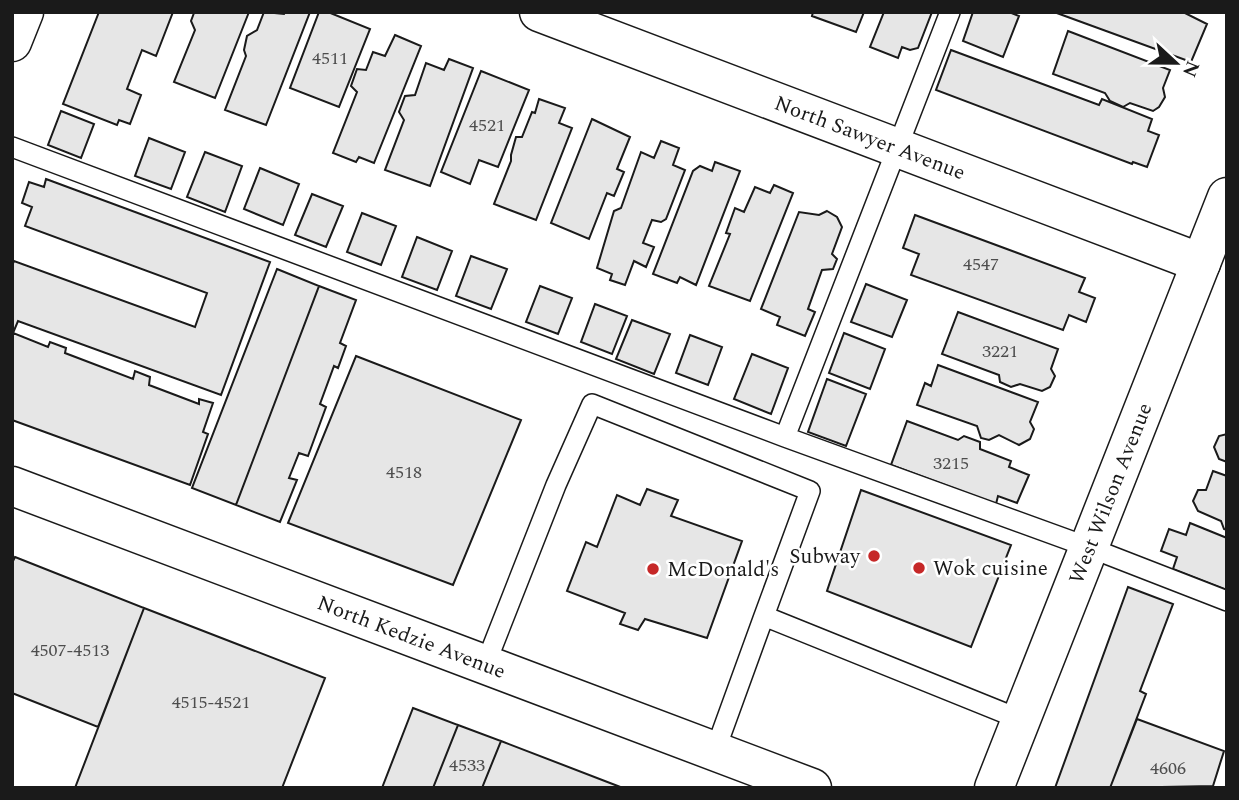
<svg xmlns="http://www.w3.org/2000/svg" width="1239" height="800" font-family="Spectral,serif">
	<rect width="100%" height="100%" fill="#fff"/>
	<!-- building -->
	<path fill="#e6e6e6" stroke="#1a1a1a" stroke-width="2" d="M99,12H173L156,56L142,50L127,89L141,95L130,124L119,120L117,125L63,104Z
		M249,12L215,98L174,82L195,30L191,21L194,13Z
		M264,12L284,14L285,12H310L266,125L225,110L246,56L244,50L247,36L257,30Z
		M319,12H328L370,29L339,107L290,88Z
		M813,12H864L856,32L812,16Z
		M884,12H932L918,48L910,50L902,47L898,58L870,47Z
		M973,12H1009L1019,16L1003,57L963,41Z
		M1054,12H1183L1207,24L1191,62Z
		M1068,31L1170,70L1163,88L1165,97L1159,107L1153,111L1130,103L1123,107L1110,101L1105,93L1053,74Z
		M395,35L421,46L374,163L359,157L356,162L333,153L357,92L351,86L357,69L366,70L373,52L385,56Z
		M951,50L1099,105L1102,99L1152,119L1148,131L1159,135L1147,167L1133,162L1132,164L936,90Z
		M449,59L473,68L430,186L385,170L404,120L399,112L405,96L415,95L426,63L444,70Z
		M481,71L529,90L498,167L479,160L470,184L441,172Z
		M539,99L565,108L559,123L572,128L536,220L494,204L511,161V155L516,137H522L532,112L535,113Z
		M61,111L94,124L81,158L48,145Z
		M592,119L630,137L617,169L624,172L614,196L607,193L589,239L551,223Z
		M149,138L185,152L171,189L135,176Z
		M661,141L679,148L673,165L685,170L666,219L661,222L652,220L643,243L654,247L646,267L634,261L625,285L610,280L612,274L597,268L614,211L621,208L641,152L654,158Z
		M205,152L242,166L225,212L187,197Z
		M715,162L740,171L696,285L680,277L677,283L653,274L693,171L700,166L712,171Z
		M260,168L299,184L283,225L244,209Z
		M46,179L270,262L221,395L18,321L13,333L48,347L50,342L66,348L65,353L133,379L135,371L150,377L149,385L199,404V399L213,403L203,432L208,434L190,485L12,420V266L14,261L195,327L207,293L25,226L32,207L22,203L29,182L44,187Z
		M774,185L793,193L750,301L709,286L730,234L726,233L735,208L744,212L755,187L770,193Z
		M312,194L343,206L326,247L295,235Z
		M827,211L837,217L842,227L832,254L837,259L833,269L822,270L808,309L815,312L805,336L777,325L780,317L761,309L799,212L819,215Z
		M362,213L396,226L381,265L347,252Z
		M915,215L1085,278L1079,292L1095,298L1086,322L1069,315L1063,330L911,275L919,254L903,248Z
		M417,237L452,251L437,290L402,277Z
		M471,256L507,269L491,309L456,296Z
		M277,269L319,286L236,505L192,488Z
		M866,284L907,300L892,337L851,322Z
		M319,286L356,300L340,343L346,346L338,368L334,366L320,404L326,407L308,456L299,453L289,478L297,480L280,522L236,505Z
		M540,286L572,298L558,334L526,322Z
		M595,304L627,316L612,354L581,342Z
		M958,312L1058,349L1051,369L1055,376L1050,387L1042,391L1020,384L1011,387L1000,382L999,375L942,354Z
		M632,320L670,334L654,374L616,359Z
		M844,333L885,349L870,389L829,373Z
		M690,335L722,347L708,385L676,373Z
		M752,354L788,368L771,414L734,399Z
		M356,356L521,420L453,585L288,523Z
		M938,365L1038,402L1030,422L1034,429L1030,439L1019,445L999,435L989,440L981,438L977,426L917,405L925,383L931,386Z
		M827,379L866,394L846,446L808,432Z
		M907,421L958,440L964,436L980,442V449L1011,461L1009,467L1029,475L1017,503L998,496L996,504L891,465Z
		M1227,434V462L1219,459L1214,447L1219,436Z
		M1213,471L1227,476V530L1224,529L1221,521L1198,511L1193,501L1198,490H1206Z
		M647,489L678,500L671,516L742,541L707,638L645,619L638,630L620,624L625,613L567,591L586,542L597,547L617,495L640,505Z
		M861,490L1011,545L971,647L827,591Z
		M1190,523L1227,538V590L1173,569L1177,557L1161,551L1169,529L1186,535Z
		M15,557L144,608L98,727L12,693V563Z
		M1128,587L1173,604L1140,691L1146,694L1110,788H1055Z
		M144,608L325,678L282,788H75Z
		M413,708L458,725L433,788H382Z
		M1137,719L1224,751L1213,786L1110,788Z
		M458,725L501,741L482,788H433Z
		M501,741L623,788H482Z"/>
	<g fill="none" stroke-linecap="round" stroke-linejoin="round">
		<!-- lane casing -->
		<g stroke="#1a1a1a" stroke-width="22">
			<path id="lane" d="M12,147L785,437L1088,547L1227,601
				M785,437L950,12
				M486,663L556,485L592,404L810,491L764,616
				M715,751L764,616L1022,720"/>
		</g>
		<!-- street casing -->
		<g stroke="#1a1a1a" stroke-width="41">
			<g id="street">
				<path id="s1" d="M539,12L1201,263"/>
				<path d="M12,42L24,12"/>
			</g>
		</g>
		<!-- secondary casing -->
		<g stroke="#1a1a1a" stroke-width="41">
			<g id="secondary">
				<path id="s2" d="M12,486L812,788"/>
				<path id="s3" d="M994,788L1227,197"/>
			</g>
		</g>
		<!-- lane -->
		<use href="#lane" stroke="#fff" stroke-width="19"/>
		<!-- street -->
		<use href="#street" stroke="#fff" stroke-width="38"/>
		<!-- secondary -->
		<use href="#secondary" stroke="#fff" stroke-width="38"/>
	</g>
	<!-- markers -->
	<g fill="#c62828" stroke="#fff" stroke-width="2.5">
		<circle cx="874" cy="556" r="7"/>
		<circle cx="919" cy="568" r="7"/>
		<circle cx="653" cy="569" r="7"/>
	</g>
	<g text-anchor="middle" stroke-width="5" stroke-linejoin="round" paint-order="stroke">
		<!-- number labels -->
		<g font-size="18" fill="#4d4d4d">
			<text x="330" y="64">4511</text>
			<text x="487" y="131">4521</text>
			<text x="981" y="270">4547</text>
			<text x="1000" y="357">3221</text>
			<text x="951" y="469">3215</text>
			<text x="404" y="478">4518</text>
			<text x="70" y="656">4507-4513</text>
			<text x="211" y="708">4515-4521</text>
			<text x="467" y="771">4533</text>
			<text x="1168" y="774">4606</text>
		</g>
		<!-- street labels -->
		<g font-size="21" fill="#1a1a1a" stroke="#fff">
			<text dy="7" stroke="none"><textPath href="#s1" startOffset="354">North Sawyer Avenue</textPath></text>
			<text dy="7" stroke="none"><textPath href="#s3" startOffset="317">West Wilson Avenue</textPath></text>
			<text dy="7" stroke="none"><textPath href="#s2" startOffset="427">North Kedzie Avenue</textPath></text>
		</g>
		<!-- poi labels -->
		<g font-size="21" fill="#1a1a1a" stroke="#fff" text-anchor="start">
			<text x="860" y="563" text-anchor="end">Subway</text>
			<text x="933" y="575">Wok cuisine</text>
			<text x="667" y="576">McDonald's</text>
		</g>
	</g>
	<!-- border -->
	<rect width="1239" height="800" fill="none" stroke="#1a1a1a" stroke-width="28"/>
	<!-- north arrow -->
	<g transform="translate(1176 63) rotate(112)" stroke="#ffffff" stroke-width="5" paint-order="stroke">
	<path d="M0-5L12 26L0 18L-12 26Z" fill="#1a1a1a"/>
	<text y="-10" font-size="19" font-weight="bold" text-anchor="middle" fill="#1a1a1a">N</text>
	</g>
</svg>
